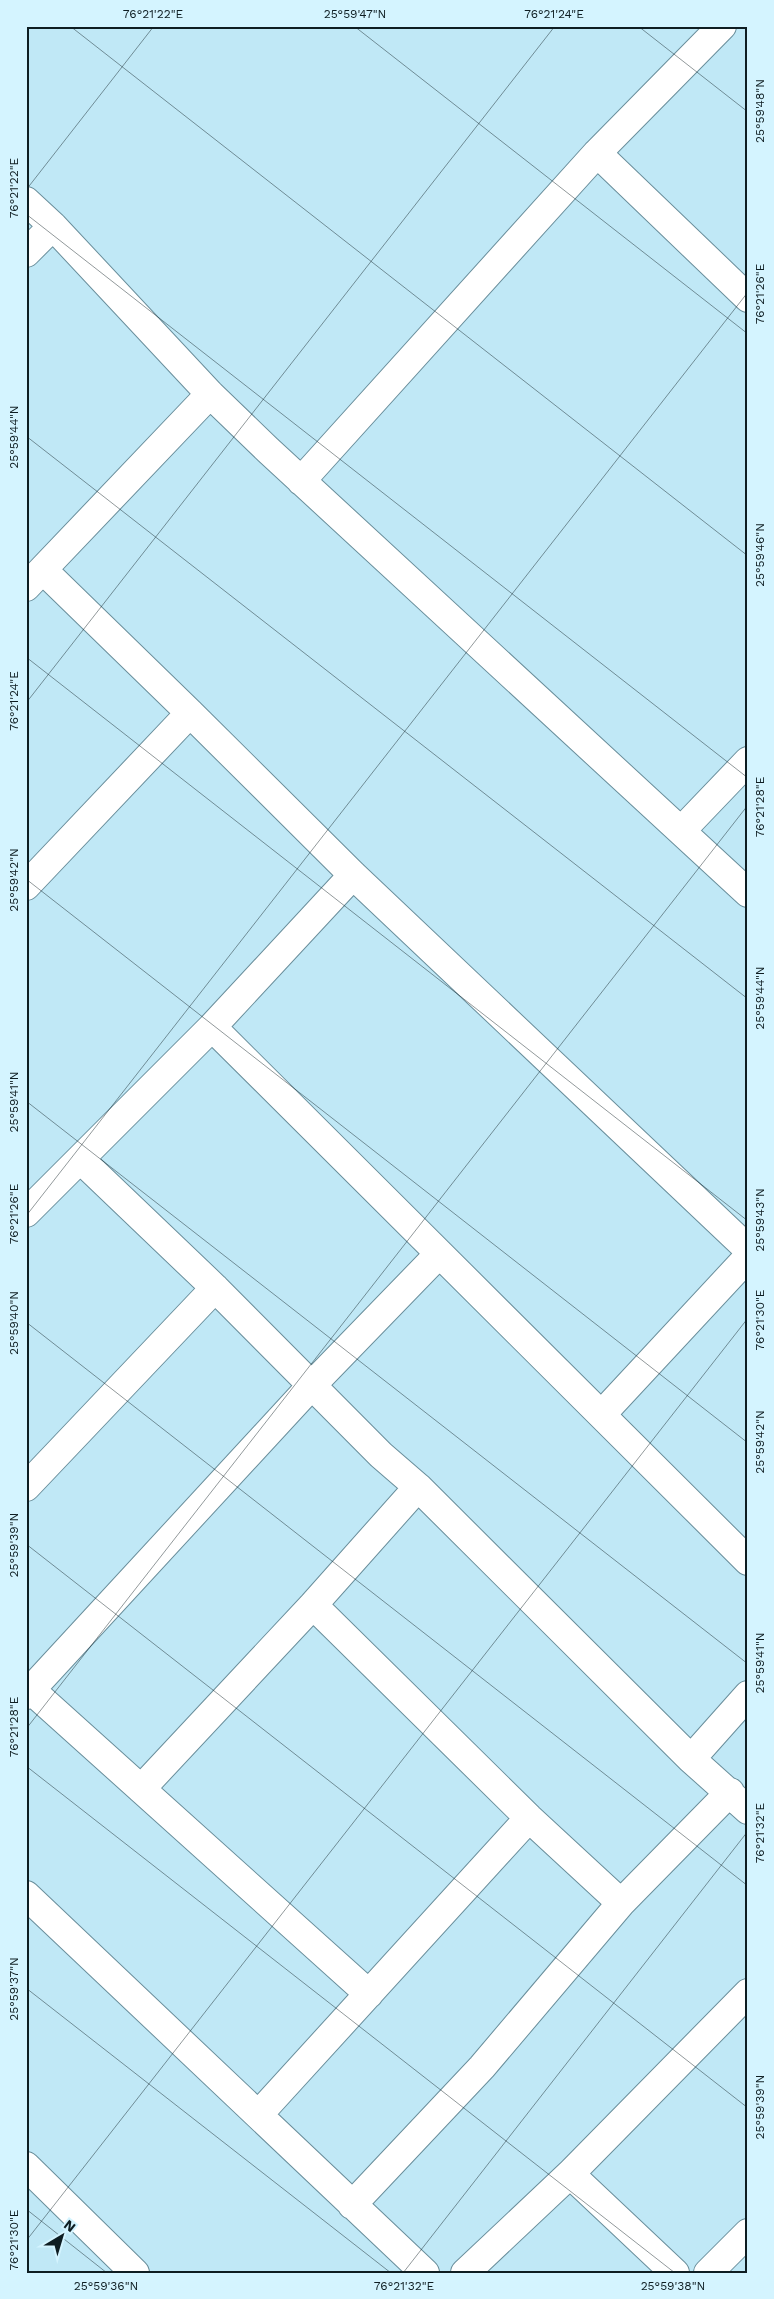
<svg xmlns="http://www.w3.org/2000/svg" width="774" height="2299" font-family="'Work Sans',sans-serif">
	<rect width="100%" height="100%" fill="#c0e8f6"/>
	<g fill="none" stroke-linecap="round" stroke-linejoin="round">
		<!-- street casing -->
		<g stroke="#698e9b" stroke-width="30">
			<path id="street" d="M597,153L748,298
				M26,201L53,226L210,394L268,450L748,893
				M26,253L53,226
				M301,481L597,153L722,26
				M43,570L190,713L353,875L748,1249
				M26,587L210,394
				M681,831L748,761
				M26,886L190,713
				M212,1027L748,1561
				M80,1159L215,1288L381,1455L418,1487L691,1759L748,1810
				M26,1213L212,1027L353,875
				M602,1414L748,1257
				M26,1487L215,1288
				M313,1605L529,1818L621,1903
				M31,1690L369,1994
				M26,1695L311,1386L439,1254
				M691,1759L748,1695
				M141,1789L313,1605L418,1487
				M26,1895L425,2273
				M259,2114L529,1818
				M26,2166L135,2273
				M570,2174L675,2273
				M352,2205L482,2067L621,1903L730,1792
				M465,2273L570,2174L748,1993
				M708,2273L748,2233"/>
		</g>
		<!-- street -->
		<use href="#street" stroke="#fff" stroke-width="28"/>
	</g>
	<!-- ticks -->
	<path fill="none" stroke="#0e1d22" stroke-width="1" stroke-opacity="0.45" d="M70,26L748,556M354,26L748,334M638,26L748,112M26,190L154,26M26,214L748,778M26,436L748,999M26,657L748,1221M26,703L555,26M26,879L748,1443M26,1101L748,1664M26,1216L748,292M26,1322L748,1886M26,1544L748,2108M26,1729L748,805M26,1766L675,2273M26,1988L391,2273M26,2209L107,2273M26,2241L748,1318M403,2273L748,1831"/>
	<!-- border -->
	<rect width="774" height="2299" fill="none" stroke="#d4f4ff" stroke-width="55"/>
	<!-- north arrow -->
	<g transform="translate(62 2236) rotate(38)" stroke="#d4f4ff" stroke-width="4" paint-order="stroke">
	<path d="M0-4L9 19L0 12L-9 19Z" fill="#0e1d22"/>
	<text y="-8" font-size="14" font-weight="bold" text-anchor="middle" fill="#0e1d22">N</text>
	</g>
	<rect x="28" y="28" width="718" height="2244" fill="none" stroke="#0e1d22" stroke-width="2"/>
	<g font-size="12" text-anchor="middle" fill="#0e1d22">
		<text x="153" y="18">76°21'22"E</text>
		<text x="355" y="18">25°59'47"N</text>
		<text x="554" y="18">76°21'24"E</text>
		<text transform="translate(760 111) rotate(-90)" y="4">25°59'48"N</text>
		<text transform="translate(14 188) rotate(-90)" y="4">76°21'22"E</text>
		<text transform="translate(760 294) rotate(-90)" y="4">76°21'26"E</text>
		<text transform="translate(14 437) rotate(-90)" y="4">25°59'44"N</text>
		<text transform="translate(760 555) rotate(-90)" y="4">25°59'46"N</text>
		<text transform="translate(14 701) rotate(-90)" y="4">76°21'24"E</text>
		<text transform="translate(760 807) rotate(-90)" y="4">76°21'28"E</text>
		<text transform="translate(14 880) rotate(-90)" y="4">25°59'42"N</text>
		<text transform="translate(760 998) rotate(-90)" y="4">25°59'44"N</text>
		<text transform="translate(14 1102) rotate(-90)" y="4">25°59'41"N</text>
		<text transform="translate(14 1214) rotate(-90)" y="4">76°21'26"E</text>
		<text transform="translate(760 1220) rotate(-90)" y="4">25°59'43"N</text>
		<text transform="translate(760 1320) rotate(-90)" y="4">76°21'30"E</text>
		<text transform="translate(14 1323) rotate(-90)" y="4">25°59'40"N</text>
		<text transform="translate(760 1442) rotate(-90)" y="4">25°59'42"N</text>
		<text transform="translate(14 1545) rotate(-90)" y="4">25°59'39"N</text>
		<text transform="translate(760 1663) rotate(-90)" y="4">25°59'41"N</text>
		<text transform="translate(14 1727) rotate(-90)" y="4">76°21'28"E</text>
		<text transform="translate(760 1833) rotate(-90)" y="4">76°21'32"E</text>
		<text transform="translate(14 1989) rotate(-90)" y="4">25°59'37"N</text>
		<text transform="translate(760 2107) rotate(-90)" y="4">25°59'39"N</text>
		<text transform="translate(14 2240) rotate(-90)" y="4">76°21'30"E</text>
		<text x="106" y="2290">25°59'36"N</text>
		<text x="404" y="2290">76°21'32"E</text>
		<text x="673" y="2290">25°59'38"N</text>
	</g>
</svg>
